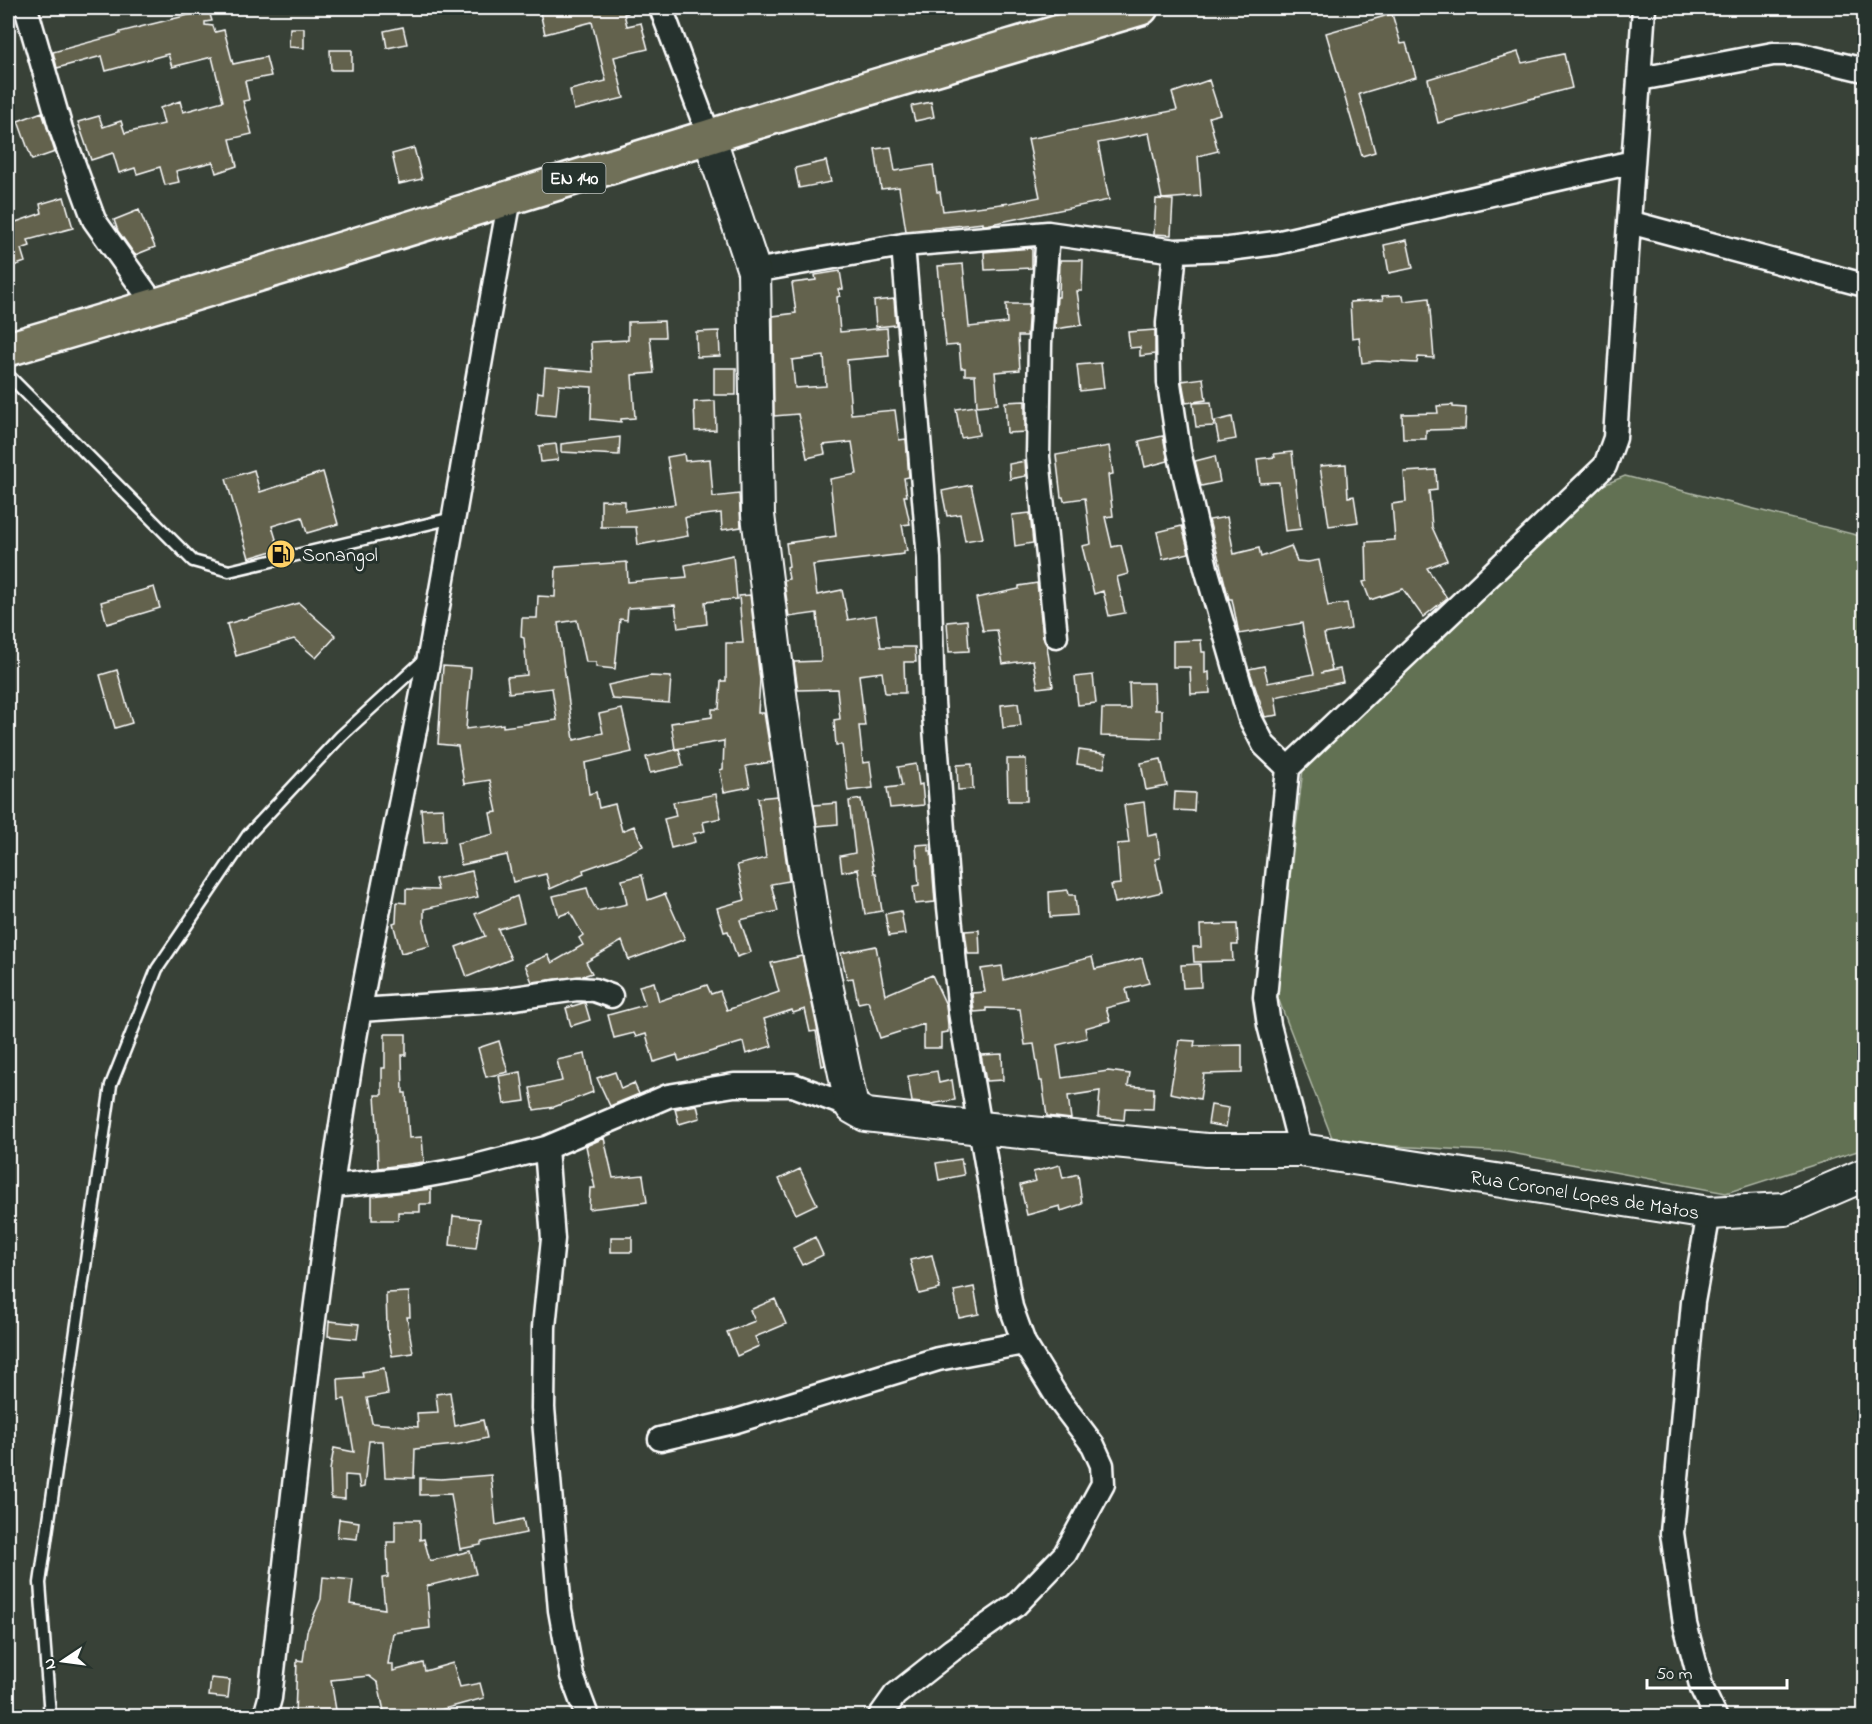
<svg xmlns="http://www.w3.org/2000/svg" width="1872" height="1724" font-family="'Indie Flower',sans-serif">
	<rect width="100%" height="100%" fill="#384137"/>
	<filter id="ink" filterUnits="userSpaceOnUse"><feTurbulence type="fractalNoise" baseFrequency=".0167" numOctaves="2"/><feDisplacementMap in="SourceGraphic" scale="12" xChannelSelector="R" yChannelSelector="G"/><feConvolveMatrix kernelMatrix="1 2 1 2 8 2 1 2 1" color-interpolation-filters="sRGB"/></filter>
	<g filter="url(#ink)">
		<!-- green -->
		<path fill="#627152" stroke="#b0b8a8" stroke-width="1.5" d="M1625,476L1864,537V1149L1726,1193L1506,1152L1334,1143L1276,993L1303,769L1596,488Z"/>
		<!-- building -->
		<path fill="#63624d" stroke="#fff" stroke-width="1.5" fill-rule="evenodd" d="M200,8H208L212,21L205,22V25L213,26L215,32L224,30L233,64L266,57L271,76L245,81L249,100L243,101L252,134L230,139L237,166L216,173L213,162L176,171L179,182L165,185L160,167L137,174L135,168L119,173L113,153L91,160L78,122L99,116L103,127L121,121L125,133L164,124L160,108L180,101L183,112L223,101L212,57L172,67L168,54L106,71L102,56L57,68L53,52L120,34V32L144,26L193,14L192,10Z
			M539,8H627L628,13L624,14L627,26L641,23L648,49L614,57L624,98L574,110L570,90L606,81L592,22L545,34Z
			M1392,14L1401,44L1406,43L1416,77L1359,94L1375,152L1362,156L1326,33Z
			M403,27L407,44L387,48L384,31Z
			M290,28H304V48L289,47Z
			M330,50H352V70H331Z
			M1518,52L1522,63L1564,54L1572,88L1438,123L1428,79Z
			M1209,80L1220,114L1209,117L1218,151L1198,156L1201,196L1162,199L1149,133L1098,143L1109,200L986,225H983V223L906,231L899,187L881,189L875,149L891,147L895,171L933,165L937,192H940L943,211L1010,203L1040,197L1028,139L1177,110L1172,93Z
			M931,102L934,117L915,121L911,106Z
			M42,112L55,152L32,160L18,121Z
			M414,148L422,179L399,184L392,154Z
			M826,161L831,182L799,188L795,168Z
			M64,197L73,228L28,240L30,246L21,249L25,262L8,268V217H10L13,223L42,213L40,204Z
			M1156,199L1173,200L1171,235L1154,234Z
			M139,210L155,247L135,255L118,231L114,220Z
			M1407,240L1413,268L1389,273L1384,245Z
			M1032,248V268L985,270L984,252Z
			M1060,260H1083L1082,291H1077L1082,325L1055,329L1057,297H1059Z
			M963,264L969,327L1007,323L1006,304H1029L1027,336H1018L1020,370L995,372L998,404L977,406L975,375H965V368H961L959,345L946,346L938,266Z
			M840,271L843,289H838L840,296L837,297L840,332L887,328L889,356L847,360L851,414L895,410L899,440L906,439L909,477L904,478L907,496H904L910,524L902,525L907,551H904V554L813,565L817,595L842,590L848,620L876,615L881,647H915L916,662H904L905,693H885L882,672L859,675L865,726H859L863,763L870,762L873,788L848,791L842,745H836L834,720L840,719L837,689L798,690L794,662L821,661L817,613L789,617L784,580L789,579L787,567L789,566L786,543L836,536L830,479L857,474L852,442L823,445L825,454L807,458L798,414L774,416L773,316L796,313L792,283L816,280L815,275ZM824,356L826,386L795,388L792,360Z
			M1403,295L1404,301L1429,298L1434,358L1418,357L1417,363L1377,361L1362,363L1359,337L1352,338L1350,302L1383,300L1382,296Z
			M894,299L896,325L876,327L874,301Z
			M664,321L665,337H650L654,373L632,375L635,418L621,419V422L591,419L592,387L559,385L556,416L536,414L538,392L543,393L545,368L593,372L591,342L628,340V322Z
			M1155,330V354L1140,356V347L1130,348L1128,332Z
			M719,331L720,356L697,357L696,332Z
			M1101,363L1104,388L1080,391L1077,365Z
			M714,368H736V395H714Z
			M1203,378L1206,400L1186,403L1182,381Z
			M715,401L716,430L695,431L694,402Z
			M1025,401V432L1007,433L1005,402Z
			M1211,402L1214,426L1196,427L1193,403Z
			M1453,405V407L1466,408L1465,429L1426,430V439H1403L1402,414L1438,413L1437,406Z
			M975,406L979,435L961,438L956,409Z
			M1232,417L1236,439L1219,442L1215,421Z
			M1163,436L1168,461L1145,467L1139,441Z
			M620,437L619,455L561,452V444Z
			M556,444L558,460L541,462L539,446Z
			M1109,446L1113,474L1108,475L1113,516L1105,517L1112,547L1121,545L1128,574L1117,577L1125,613L1109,616L1103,591L1094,594L1082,546L1091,544L1085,498L1064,501L1063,497H1061L1056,455Z
			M1292,452L1301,529L1285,531L1279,482L1260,483L1257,459L1275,457L1274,454Z
			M684,454L685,461L710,459L713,497L739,494L741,527L722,530L721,513L687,517L685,518L688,536L638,545L636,527H601V500L625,501V511L675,504L667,457Z
			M1215,456L1220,482L1201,486L1195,461Z
			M1025,461L1026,476L1010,479L1009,464Z
			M1346,464L1348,497L1354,496L1358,522L1329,526L1320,466Z
			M254,470L260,492L323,472L338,524L307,533L302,517L272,526L279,549L249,558L226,479Z
			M1436,470L1437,490L1429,491L1432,527L1447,560L1427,568L1447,598L1423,617L1403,589L1370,600L1363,582L1367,581L1366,542L1395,540L1392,504L1406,502L1404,472Z
			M971,485L983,538L965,541L960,514L947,516L942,491Z
			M1030,513L1033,543L1015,546L1012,515Z
			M1227,517L1234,554L1259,548L1261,557L1291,546L1297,561L1308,562L1319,560L1328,606L1347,603L1351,629L1324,634L1332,670L1321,673L1340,669L1343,682L1275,697L1278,715L1265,717L1249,669L1264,666L1268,683L1314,674L1305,637H1304L1302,623L1239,634L1232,599H1229L1225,584L1209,520Z
			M1182,526L1189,553L1163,559L1157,532Z
			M733,555L737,599L705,602L707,624L678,628L675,605L628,608L627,620L620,619L615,669L596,667V662H586L577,620L558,623L574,740L603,733L599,714L622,709L632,752L585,763L589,794L596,792L599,808L615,804L622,831L634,826L643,846L617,858L583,870L584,874L550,889L546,874L513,882L507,855L461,865L457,843L494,834L490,813L497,812L490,780L464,784L458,746L438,744L443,666L471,668L466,729L503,724V727L557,720L552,688L509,693L507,677L527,675L524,638L521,637L522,618H537L538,596L555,597L556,567L627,562L628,582L687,577L685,565Z
			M1037,583L1043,637L1047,646L1053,686L1038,688L1033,660L1003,664L997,630L983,631L976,598L1019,589V586Z
			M154,587L160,608L107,624L101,602Z
			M750,595L760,680L758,713H764L772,762L746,766L750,787L724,792L720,770L723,769L724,741L675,749L671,723L712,717V709H719L721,681H726V643H743L739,596Z
			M299,603L336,636L316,658L294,639L236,656L227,624Z
			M967,620L969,651L949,652L947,622Z
			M1201,640L1202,652H1205V673L1209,672L1210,693L1191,694L1190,667H1173V641Z
			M117,670L132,723L115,728L100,675Z
			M1093,675L1096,703L1078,705L1075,677Z
			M650,676L671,677L669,703L612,699L608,685Z
			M1129,683H1154L1155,710H1162V738L1101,736L1102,709H1130Z
			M1018,703L1021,726L1003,728L1001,705Z
			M679,749L683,766L650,773L646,757Z
			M1079,750L1106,754L1104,768L1077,764Z
			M1007,759H1026L1027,801H1008Z
			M1161,759L1167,786L1146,790L1141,763Z
			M916,764L919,785L922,784L924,805L890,808L887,788L902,786L898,767Z
			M972,764L973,789L958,790L957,765Z
			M1175,792L1195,793L1194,811L1174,810Z
			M716,794L721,818L703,822L705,831L693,834L695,842L671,848L664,819L676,816L673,802Z
			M777,796L789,881L771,884L778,911L740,920L751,952L737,957L728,931L724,932L717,908L745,900L737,865L766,858L758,798Z
			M861,799L874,873H876L882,911L865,914L858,869L842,872L840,856L855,853L849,801Z
			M1144,802L1148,836L1157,834L1160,858L1155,859L1162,892L1115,903L1111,885L1120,884L1117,844L1129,843L1124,805Z
			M837,803L838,824L817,826L814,805Z
			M443,808L445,841L424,843L421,809Z
			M929,844V851H931L935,902L915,904L913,886L919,885L916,845Z
			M472,871L478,897L424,909V922L430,946L401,953L393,923L396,922L397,902L406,903V889L438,890L435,879Z
			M642,875L648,900L665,894L685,939L629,960L622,941L586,962L592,973L583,976L532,982L525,965L548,955L552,963L583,945L579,938L583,935L570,912L559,916L553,896L587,888L590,898L597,911L627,904L622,880Z
			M1068,890L1069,895H1075L1077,915L1050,917L1049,892Z
			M517,896L524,922L498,929L511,959L467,977L456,947L485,936L475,914Z
			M901,911L905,934L889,936L885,914Z
			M1237,924L1238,945H1232L1233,961L1194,962L1193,947H1201L1200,925Z
			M979,930L980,954H968L965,931Z
			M876,946L885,995L932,975L946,1005L948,1025V1032L941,1033V1048H924V1024L880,1038L868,1001L858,1003L853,978L847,979L841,953Z
			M802,956L825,1065L822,1066L816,1031L810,1032L805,1009L793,1013L792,1010L764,1019L772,1046L746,1054L743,1042L679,1061L677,1055L654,1062L646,1034L636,1037L634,1033L614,1038L608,1015L645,1005L639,986L654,982L659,1001L707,985L711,994L720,991L727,1010L779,992L771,963Z
			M1092,957L1095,969L1142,958L1149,983L1126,989L1129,1002L1106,1008L1110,1021L1085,1028L1087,1038L1057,1045L1062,1078L1108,1071L1130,1074L1128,1086L1154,1088L1153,1109L1125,1108L1124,1120L1098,1117L1100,1091L1068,1096L1071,1119L1047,1116L1042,1081H1040L1034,1044L1025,1045L1020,1009L986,1008V1011L974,1012L972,993L985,992L981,969L1002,966L1004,980Z
			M1200,964L1201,987L1183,988L1181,965Z
			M583,1003H585L590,1020L571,1026L566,1008Z
			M385,1034H406V1055H402L403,1093H406L409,1138L422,1137L424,1162L378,1168L377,1140H378L375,1095H382V1068H385Z
			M1179,1040L1195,1041L1194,1046L1242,1045V1073L1204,1074L1200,1099L1170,1093Z
			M499,1041L508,1072L486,1077L478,1048Z
			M585,1054L593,1092L554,1107L534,1110L530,1088L562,1081L557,1060Z
			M1002,1054L1003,1080L986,1081L981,1055Z
			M937,1071L939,1083L952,1080L955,1100L931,1104L912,1102L908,1076Z
			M521,1072L525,1101L504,1104L499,1076Z
			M615,1072L621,1089L634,1083L639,1094L610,1106L597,1078Z
			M697,1105L700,1118L679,1124L675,1109Z
			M1211,1105L1229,1108L1226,1127L1208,1124Z
			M604,1138L613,1178L643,1175L647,1202L589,1209L590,1188H595L586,1146Z
			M961,1159L964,1175L939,1180L936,1163Z
			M1060,1165L1063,1178L1078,1174L1082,1204L1061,1211L1060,1206L1027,1215L1020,1185L1036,1181L1033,1172Z
			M800,1169L817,1204L796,1214L779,1179Z
			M431,1189V1204H420V1212H398V1220H372V1196Z
			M453,1216L480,1219L476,1248L450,1245Z
			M611,1237H632V1252H611Z
			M815,1237L823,1255L802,1265L793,1248Z
			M932,1255L940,1289L919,1294L910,1260Z
			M974,1287L979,1314L959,1318L954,1291Z
			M409,1292L410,1317H407L413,1353L392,1356L387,1327L386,1293Z
			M775,1299L786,1324L755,1337L759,1346L737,1356L727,1332L755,1321L750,1310Z
			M329,1321L359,1324L357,1339L328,1336Z
			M384,1368L388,1394L367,1398L372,1423L418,1427L417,1413L438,1412L436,1394L450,1392L455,1426L483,1420L487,1438L456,1445L415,1449L414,1478L385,1477L383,1441H369L364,1487L360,1488L358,1476L345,1475V1499L331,1498L330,1470L334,1448L354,1452L345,1399L339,1400L338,1379L363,1377L362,1372Z
			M491,1475L496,1525L523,1519L526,1533L481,1542V1545L460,1549L451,1494L420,1495V1478L441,1479Z
			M339,1519L359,1522L357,1539L337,1537Z
			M395,1520H420V1540L424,1539L430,1561L470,1551L476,1574L427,1586L430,1628L393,1633L388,1664H393V1671L423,1663L425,1671L453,1663L460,1687L480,1683L484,1698L440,1710L442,1716H385L378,1683L369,1676L331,1680L337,1716H295L297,1660L303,1661L307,1631L321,1599L323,1577L353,1580L350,1604L385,1609L382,1578L388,1577L387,1542H395Z
			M211,1678L230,1680L228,1698L209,1696Z"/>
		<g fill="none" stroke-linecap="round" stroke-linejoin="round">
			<!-- lane casing -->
			<g stroke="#fff" stroke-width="15">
				<path id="lane" d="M8,375L193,561L229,571L453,518
					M50,1716L40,1583L111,1085L157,969L248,835L341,736L425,659"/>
			</g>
			<!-- street casing -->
			<g stroke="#fff" stroke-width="27">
				<path id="street" d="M26,8L61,129L94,220L155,306
					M661,8L709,136
					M1644,8L1629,222L1864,285
					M1640,79L1773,54H1797L1864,70
					M1048,233L1040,343L1038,457L1056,636
					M1175,251L1168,323L1169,383L1179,451L1206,568L1249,716L1264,745L1288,768
					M754,271L903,245L1048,233L1175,251L1229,249L1276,243L1633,162
					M360,1010L494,1001L577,989L594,990L611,996
					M546,1148L553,1239L544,1327L543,1408L560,1610L572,1676L587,1716
					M1301,1150L1269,1025L1265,997L1288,768L1605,466L1615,438L1629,222
					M333,1186L413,1178L468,1168L546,1148L668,1096L734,1085H793L852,1107
					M1709,1213L1693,1302L1672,1533L1685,1624L1702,1689L1715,1716
					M660,1439L733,1422L938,1359L1024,1343
					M265,1716L270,1698C296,1468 320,1237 360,1009C381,892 407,775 429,657C457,504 481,351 510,199
					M880,1716L895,1695L952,1650L1016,1605L1065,1554L1103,1484L1102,1465L1093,1445L1059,1400L1024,1343L1011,1307L960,1012L949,907L933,702L929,559L903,245"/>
			</g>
			<!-- secondary casing -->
			<g stroke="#fff" stroke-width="36">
				<path id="secondary" d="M709,136L754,271L758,515L781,702L815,932L852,1107L866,1115L981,1128L1206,1150H1301L1709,1213L1785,1209L1864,1175"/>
			</g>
			<!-- primary casing -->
			<g stroke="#fff" stroke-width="38">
				<path id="primary" d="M8,349C242,281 475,208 708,137C852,92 996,51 1141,8"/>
			</g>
			<!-- lane -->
			<use href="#lane" stroke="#26332d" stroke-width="10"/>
			<!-- street -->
			<use href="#street" stroke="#26332d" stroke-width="22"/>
			<!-- secondary -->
			<use href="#secondary" stroke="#26332d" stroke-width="32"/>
			<!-- primary -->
			<use href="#primary" stroke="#706f59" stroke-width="33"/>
		</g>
	</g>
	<!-- icons -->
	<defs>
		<g id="fuel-disc" transform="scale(1.5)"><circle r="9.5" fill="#ffd166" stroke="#26332d"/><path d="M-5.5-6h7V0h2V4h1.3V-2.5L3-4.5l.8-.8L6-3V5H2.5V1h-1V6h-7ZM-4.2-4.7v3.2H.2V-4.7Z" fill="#111"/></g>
	</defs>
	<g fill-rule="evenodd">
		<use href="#fuel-disc" x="281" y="554"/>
	</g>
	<g text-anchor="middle" stroke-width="6" stroke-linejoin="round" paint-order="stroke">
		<!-- shield labels -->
		<rect fill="#26332d" stroke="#bec2c0" stroke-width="1.5" x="542.5" y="163" width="63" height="30" rx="4.5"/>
		<g font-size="18" font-weight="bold" fill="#fff">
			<text x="574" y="184">EN 140</text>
		</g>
		<!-- poi labels -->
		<g font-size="20" fill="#fff" stroke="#26332d" text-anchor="start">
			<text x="302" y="561">Sonangol</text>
		</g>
		<!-- street labels -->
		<g font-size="20" fill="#fff" stroke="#26332d">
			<text transform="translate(1585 1194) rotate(9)" y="7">Rua Coronel Lopes de Matos</text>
		</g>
	</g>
	<!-- margin -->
	<rect width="1872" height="1724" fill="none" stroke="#26332d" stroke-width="30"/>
	<rect x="15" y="15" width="1842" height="1694" fill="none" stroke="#fff" stroke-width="2" filter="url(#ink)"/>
	<!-- north arrow -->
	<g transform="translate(63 1661) rotate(257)" stroke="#26332d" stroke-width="4.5" paint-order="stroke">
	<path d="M0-4.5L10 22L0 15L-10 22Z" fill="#ffffff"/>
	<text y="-9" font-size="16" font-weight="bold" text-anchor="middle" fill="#ffffff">N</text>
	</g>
	<!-- scale -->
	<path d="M1647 1679v9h140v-9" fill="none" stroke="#ffffff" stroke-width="3"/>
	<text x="1656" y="1679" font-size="18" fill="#ffffff" stroke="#26332d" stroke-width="4.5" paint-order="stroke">50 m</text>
</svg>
